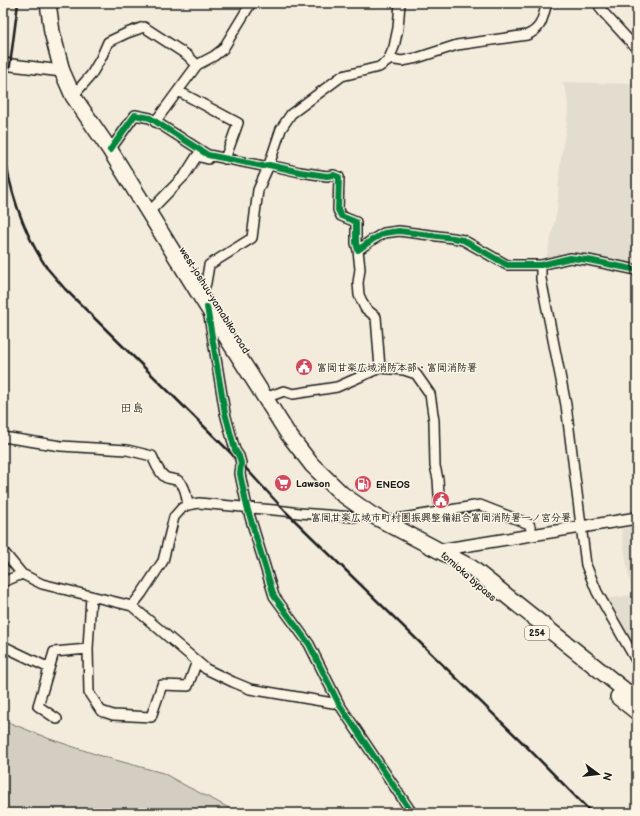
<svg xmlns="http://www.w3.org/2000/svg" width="640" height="816" font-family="'Balsamiq Sans','Klee One',sans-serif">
	<rect width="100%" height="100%" fill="#f3ecdd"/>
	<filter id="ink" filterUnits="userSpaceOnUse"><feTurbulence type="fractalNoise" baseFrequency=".025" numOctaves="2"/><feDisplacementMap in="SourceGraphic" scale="8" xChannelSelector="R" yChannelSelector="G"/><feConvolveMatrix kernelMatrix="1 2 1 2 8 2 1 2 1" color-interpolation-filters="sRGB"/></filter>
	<g filter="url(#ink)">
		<!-- built -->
		<path fill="#e3ddcf" d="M562,82L637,84V267L546,259L557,211L560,164L567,122L568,105L566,90Z
			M637,526V659L605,599L632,595L621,529Z"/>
		<!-- green -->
		<path fill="#d3cec1" stroke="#78756e" d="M3,720L50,739L101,756L163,773L188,787L216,801L238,813H3Z"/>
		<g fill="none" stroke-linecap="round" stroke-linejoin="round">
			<!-- minor casing -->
			<g stroke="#1c1c1c" stroke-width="12">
				<path id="minor" d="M601,3L600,8L603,12L637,49
					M389,59L402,61L417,58L457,45L527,35C543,28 542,18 547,3
					M178,91L238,123L225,159
					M73,96L91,75L101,58L108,42L127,33L144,27L187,55L197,65
					M155,122L197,65L214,56L223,49L251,3
					M110,150L135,115L150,118L208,155L263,166L269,165L300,172L327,176L334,175L339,177L338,210L341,216L356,222V243L358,250L372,240L384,233L399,231L453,238L463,240L507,265H541L570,258L588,260L637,270
					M149,212L185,175L197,156L208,159V158
					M358,250L360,269L358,283L359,295L365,308L376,317L380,368
					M541,265V279L566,405L586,565L597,592L637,662
					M201,297L206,283L209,265L252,238L258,190L269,165L281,129L291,114L342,76L379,67L388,61L394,47L398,28L400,3
					M209,316L225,413L235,450L239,456L241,463L240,474L247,507L274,596L309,644L339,704L412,813
					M265,398L284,391L293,394L337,387L380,368L404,370L416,374L430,394L434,421L435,466L438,479L440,511
					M3,437L61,446L127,450L152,456C155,462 158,472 165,477C168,479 173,479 177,480C186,485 186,496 188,505
					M385,521L480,505L529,524L533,534
					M3,551L22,574L42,584L132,606L206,669L233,682L250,689L339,704
					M3,582L22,574
					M91,596L88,649L89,693L101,711L113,715L151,717L162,685L188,686L197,661
					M132,606L142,593L163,561L174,517L182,508L188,505L199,503L285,511L299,513L354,517L372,515
					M3,646L49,668
					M57,719L38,706L54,652L88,649"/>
			</g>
			<!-- tertiary casing -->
			<g stroke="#1c1c1c" stroke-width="14">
				<path id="tertiary" d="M3,64L62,71
					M439,550L637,518"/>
			</g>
			<!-- trunk casing -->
			<g stroke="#1c1c1c" stroke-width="18">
				<path id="trunk" d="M48,3L52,32L62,71L73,96L110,150L201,297L288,434L312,465L342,494L372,515L472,568L637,700
					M618,697L637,712"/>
			</g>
			<!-- minor -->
			<use href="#minor" stroke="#fcf5e5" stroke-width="9"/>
			<!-- tertiary -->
			<use href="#tertiary" stroke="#fcf5e5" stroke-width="11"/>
			<!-- trunk -->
			<use href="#trunk" stroke="#fcf5e5" stroke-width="15"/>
			<!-- rail -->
			<path stroke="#1c1c1c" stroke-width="2.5" d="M3,100L5,80L10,65L18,3
				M3,145C9,189 22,231 47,268C53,275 59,282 65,289L241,463L285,511L523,743L580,801L592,813"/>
			<!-- cycleway casing -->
			<g stroke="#fcf5e5" stroke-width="8">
				<path id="cycleway" d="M110,150L135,115L150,118L208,155L263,166L269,165L300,172L327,176L334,175L339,177L338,210L341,216L356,222V243L358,250L372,240L384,233L399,231L453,238L463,240L507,265H541L570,258L588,260L637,270
					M207,307L225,413L235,450L239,456L241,463L240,474L247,507L274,596L309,644L339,704L412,813"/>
			</g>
			<!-- cycleway -->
			<use href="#cycleway" stroke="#00873e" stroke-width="6"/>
		</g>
	</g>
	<!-- icons -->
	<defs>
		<g id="civic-disc" transform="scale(0.9)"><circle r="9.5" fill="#d1495b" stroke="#fcf5e5"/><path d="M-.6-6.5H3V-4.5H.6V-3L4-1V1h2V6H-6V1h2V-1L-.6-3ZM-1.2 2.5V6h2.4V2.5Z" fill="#fff"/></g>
		<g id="supermarket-disc" transform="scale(0.9)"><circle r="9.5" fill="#d1495b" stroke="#fcf5e5"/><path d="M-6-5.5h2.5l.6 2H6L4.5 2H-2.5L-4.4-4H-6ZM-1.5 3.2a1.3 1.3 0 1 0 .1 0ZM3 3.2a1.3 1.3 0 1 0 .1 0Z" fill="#fff"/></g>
		<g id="fuel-disc" transform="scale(0.9)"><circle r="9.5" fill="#d1495b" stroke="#fcf5e5"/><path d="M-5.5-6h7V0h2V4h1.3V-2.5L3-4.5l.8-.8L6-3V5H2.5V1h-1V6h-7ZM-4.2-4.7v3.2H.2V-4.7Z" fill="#fff"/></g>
	</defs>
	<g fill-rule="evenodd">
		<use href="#civic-disc" x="304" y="367"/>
		<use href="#supermarket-disc" x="283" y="483"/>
		<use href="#fuel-disc" x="363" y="484"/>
		<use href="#civic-disc" x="441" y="500"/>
	</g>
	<g text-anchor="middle" stroke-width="3" stroke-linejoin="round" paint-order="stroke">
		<!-- shield labels -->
		<rect fill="#fcf5e5" stroke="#5f5d58" stroke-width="1" x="525" y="626" width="24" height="14" rx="3"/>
		<g font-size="9" font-weight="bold" fill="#1c1c1c">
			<text x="537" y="636">254</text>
		</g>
		<!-- street labels -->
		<g font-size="10" fill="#1c1c1c" stroke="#fcf5e5">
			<text transform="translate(215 300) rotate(58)" y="4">west-joshuu-yamabiko road</text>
			<text transform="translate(469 576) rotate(41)" y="4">tomioka bypass</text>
		</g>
		<!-- poi labels -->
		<g font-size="10" font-weight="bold" fill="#1c1c1c" stroke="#fcf5e5" text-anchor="start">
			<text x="317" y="371">富岡甘楽広域消防本部・富岡消防署</text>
			<text x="296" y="487">Lawson</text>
			<text x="376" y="488">ENEOS</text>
			<text x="441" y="521" text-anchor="middle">富岡甘楽広域市町村圏振興整備組合富岡消防署一ノ宮分署</text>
		</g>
		<!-- quarter labels -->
		<g font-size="12" fill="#1c1c1c" stroke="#fcf5e5">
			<text x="132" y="412">田島</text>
		</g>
	</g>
	<!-- margin -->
	<rect width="640" height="816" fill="none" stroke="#fcf5e5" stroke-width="16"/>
	<rect x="8" y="8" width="624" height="800" fill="none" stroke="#1c1c1c" stroke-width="1.5" filter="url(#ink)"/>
	<!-- north arrow -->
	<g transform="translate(598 774) rotate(105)" stroke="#fcf5e5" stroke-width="3" paint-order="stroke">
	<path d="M0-3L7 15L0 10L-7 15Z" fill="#1c1c1c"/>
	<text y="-6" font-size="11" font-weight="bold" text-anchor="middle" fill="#1c1c1c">N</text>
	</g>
</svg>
